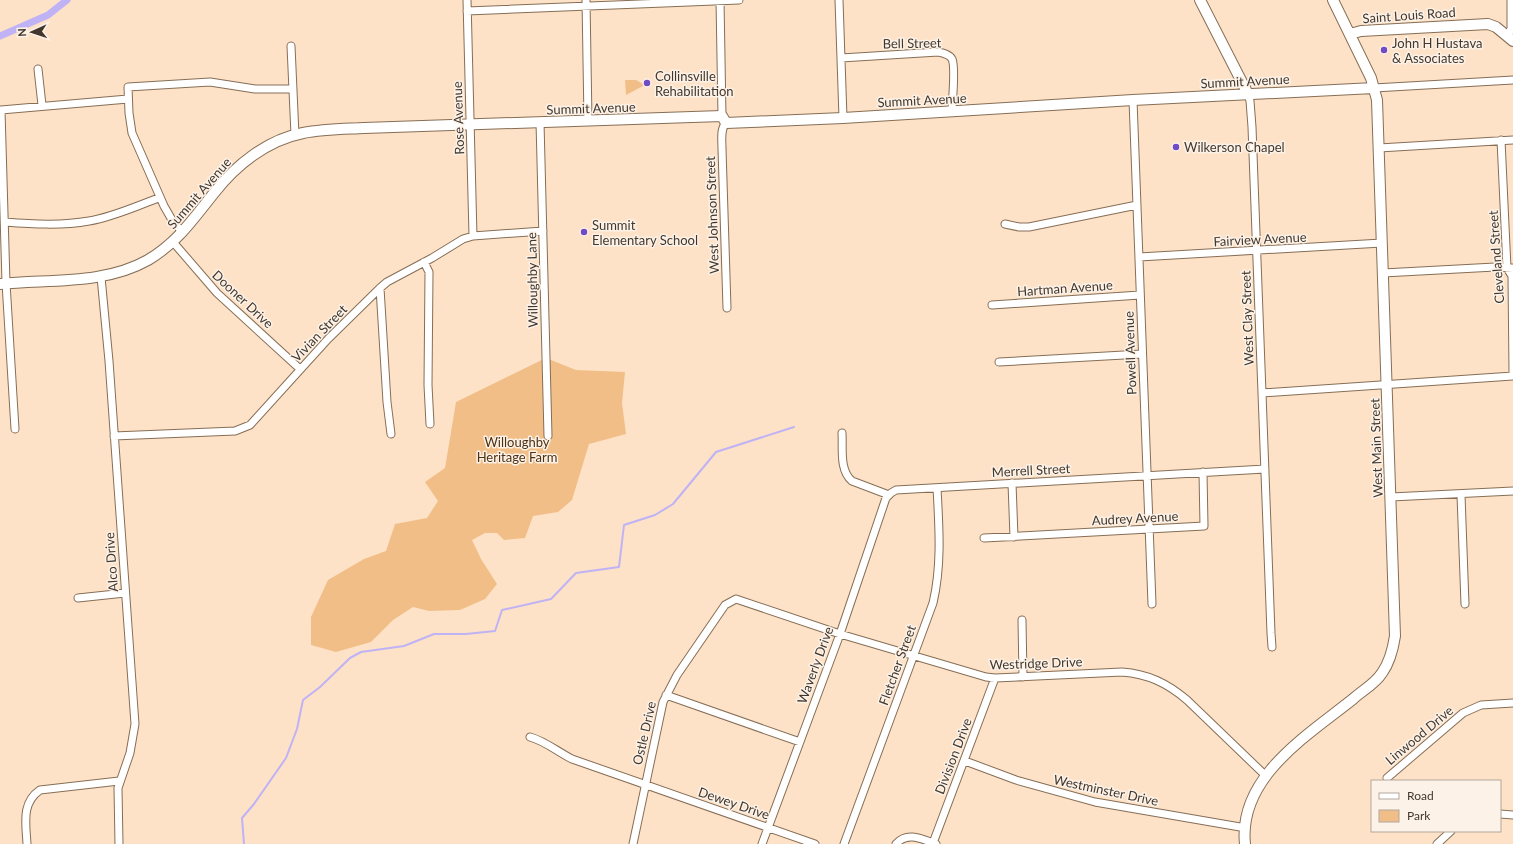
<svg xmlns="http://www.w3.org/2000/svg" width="1513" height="844" font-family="Lato,sans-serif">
	<rect width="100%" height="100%" fill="#fde2c7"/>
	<!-- green -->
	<path fill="#f2be87" d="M625,80H636L645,85L626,95Z
		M546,358L576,370L625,372L622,403L626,434L589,444L572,500L558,512L533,516L525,538L504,540L497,533H485L472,540L481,559L497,584L485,599L460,610L429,611L413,607L393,620L371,642L336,652L311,645V617L328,580L364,559L386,551L395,524L427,518L438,501L425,482L445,468L456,402Z"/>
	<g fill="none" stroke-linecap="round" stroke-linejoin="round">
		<!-- stream -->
		<path stroke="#bfb2f5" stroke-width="2" d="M244,844L242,818L254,804L286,758L297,729L303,700L320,687L350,658L361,652L404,646L434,634H466L495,631L502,610L551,599L576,573L619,567L624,525L655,515L673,504L716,452L794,427"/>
		<!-- canal -->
		<path stroke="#bfb2f5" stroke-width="7" d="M0,36L48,15L67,0"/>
		<!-- street casing -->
		<g stroke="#866e56" stroke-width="9">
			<path id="street" d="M467,0L473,236
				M586,0L588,121
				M720,0L722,116
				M839,0L843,118
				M467,11L739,0
				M1508,37L1511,28V0
				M291,46L295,135
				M841,58L938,52C943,53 949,54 952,59C956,67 952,101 952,111
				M38,69L42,105
				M1374,88L1513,80
				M1248,94L1250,101L1252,127L1271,633L1272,647
				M1133,100L1152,604
				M540,122L548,436
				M726,123C720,129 722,140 722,149L727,308
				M1501,140L1507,268L1512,276L1513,372
				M1379,148L1513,140
				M5,222C32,224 61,226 89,221C113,217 136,206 159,198
				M1005,224L1019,227H1029L1137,205
				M183,233L172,220L164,206L132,133L129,113L128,87L210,82L255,89H292
				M173,242L217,293L300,369
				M1139,257L1382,243
				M424,262L429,272L428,385L430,424
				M1383,273L1495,267L1513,268
				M101,277L109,361L135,724L130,753L118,788L119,844
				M380,288L387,402L391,434
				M992,305L1140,295
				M999,362L1142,354
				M1262,393L1513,376
				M15,429L6,283L1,110L128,99
				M842,433C843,448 839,470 852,481L889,495
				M114,436L235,431L250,425L328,339L380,288L387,282L432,258L463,239L473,236L543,231
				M1012,483L1014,537
				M1461,495L1465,604
				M1391,497L1513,491
				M984,538L1204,526L1203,472
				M78,598L125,593
				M1022,620L1023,677
				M666,695L800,742
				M530,737C545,741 558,752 572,759L815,844
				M965,761L1016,780L1095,802L1246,828
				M1387,778L1463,713L1481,705L1513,703
				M1500,814L1513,815
				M933,843L995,678
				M27,844C26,824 21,803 40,790L119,781
				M633,844L663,702L677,675L725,605L736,599L840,634L986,677L995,678L1122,672C1148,674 1167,683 1187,700L1266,776
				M762,844L840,634L886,498L891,493L896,490L1265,469
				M844,844L933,603C942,565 939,526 937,488
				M896,844C907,831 922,839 936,844
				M1437,844L1451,831"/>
		</g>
		<!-- secondary casing -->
		<g stroke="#866e56" stroke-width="12">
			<path id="secondary" d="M1200,0L1248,94
				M1350,34L1361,31L1488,24L1496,27L1513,41
				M0,284C49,279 104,285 148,260C178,242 193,219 214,193C236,165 267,140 303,133C323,129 344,129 364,128L692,117L722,116L726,123L843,118L1133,100L1374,88
				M1245,844C1238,777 1308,735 1353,699C1363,690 1375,684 1382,673C1390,662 1393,649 1395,636L1377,100L1371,78L1333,0"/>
		</g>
		<!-- street -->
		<use href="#street" stroke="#fff" stroke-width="7"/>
		<!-- secondary -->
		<use href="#secondary" stroke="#fff" stroke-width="10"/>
	</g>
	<!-- markers -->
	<g fill="#704bc4" stroke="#fdf2e8" stroke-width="1.5">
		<circle cx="1384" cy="50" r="4"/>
		<circle cx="647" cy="83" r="4"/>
		<circle cx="1176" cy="147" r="4"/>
		<circle cx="584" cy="232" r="4"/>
	</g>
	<g text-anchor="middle" stroke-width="3" stroke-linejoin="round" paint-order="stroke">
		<!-- street labels -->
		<g font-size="13" fill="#41372c" stroke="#fdf2e8">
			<text transform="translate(1409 15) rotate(-4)" y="5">Saint Louis Road</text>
			<text transform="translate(912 43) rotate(-1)" y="5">Bell Street</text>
			<text transform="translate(1245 81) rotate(-3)" y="5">Summit Avenue</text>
			<text transform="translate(922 100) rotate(-3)" y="5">Summit Avenue</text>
			<text transform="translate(591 108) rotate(-2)" y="5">Summit Avenue</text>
			<text transform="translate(458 118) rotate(-92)" y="5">Rose Avenue</text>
			<text transform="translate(199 193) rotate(-49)" y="5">Summit Avenue</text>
			<text transform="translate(712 215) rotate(-92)" y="5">West Johnson Street</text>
			<text transform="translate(1260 239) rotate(-3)" y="5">Fairview Avenue</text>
			<text transform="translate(1496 257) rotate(-94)" y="5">Cleveland Street</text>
			<text transform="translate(532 280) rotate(-91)" y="5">Willoughby Lane</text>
			<text transform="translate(1065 288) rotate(-4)" y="5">Hartman Avenue</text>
			<text transform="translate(243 299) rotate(43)" y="5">Dooner Drive</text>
			<text transform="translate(1247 318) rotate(-92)" y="5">West Clay Street</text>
			<text transform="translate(319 333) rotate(-46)" y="5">Vivian Street</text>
			<text transform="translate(1130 353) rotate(-92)" y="5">Powell Avenue</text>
			<text transform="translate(1376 448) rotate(-92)" y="5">West Main Street</text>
			<text transform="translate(1031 470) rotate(-3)" y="5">Merrell Street</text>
			<text transform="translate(1135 518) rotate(-3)" y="5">Audrey Avenue</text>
			<text transform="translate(111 562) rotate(-94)" y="5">Alco Drive</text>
			<text transform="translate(1036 663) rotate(-2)" y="5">Westridge Drive</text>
			<text transform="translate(815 665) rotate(-70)" y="5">Waverly Drive</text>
			<text transform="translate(897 665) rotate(-70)" y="5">Fletcher Street</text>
			<text transform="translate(644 733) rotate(-77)" y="5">Ostle Drive</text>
			<text transform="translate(1419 735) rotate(-40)" y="5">Linwood Drive</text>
			<text transform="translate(953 756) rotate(-69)" y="5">Division Drive</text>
			<text transform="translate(1106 790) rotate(12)" y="5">Westminster Drive</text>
			<text transform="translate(734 803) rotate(19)" y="5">Dewey Drive</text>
		</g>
		<!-- poi labels -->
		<g font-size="13" fill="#41372c" stroke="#fdf2e8" text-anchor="start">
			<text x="1392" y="48">John H Hustava<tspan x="1392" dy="15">&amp; Associates</tspan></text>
			<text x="655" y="81">Collinsville<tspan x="655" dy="15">Rehabilitation</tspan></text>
			<text x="1184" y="152">Wilkerson Chapel</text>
			<text x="592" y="230">Summit<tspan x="592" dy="15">Elementary School</tspan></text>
		</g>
		<!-- park labels -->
		<g font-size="13" fill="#4c3112" stroke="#fdf2e8">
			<text x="517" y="447">Willoughby<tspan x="517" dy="15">Heritage Farm</tspan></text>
		</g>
	</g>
	<!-- legend -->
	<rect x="1371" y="780" width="130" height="52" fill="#fdf2e8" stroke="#b2a79d"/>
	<rect x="1379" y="793" width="20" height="6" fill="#ffffff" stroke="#b2a79d"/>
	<text x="1407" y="800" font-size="12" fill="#41372c">Road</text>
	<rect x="1379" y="810" width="20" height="12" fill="#f2be87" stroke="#b2a79d"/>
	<text x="1407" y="820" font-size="12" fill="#41372c">Park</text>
	<!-- north arrow -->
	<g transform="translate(32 32) rotate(267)" stroke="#fdf2e8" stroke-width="3" paint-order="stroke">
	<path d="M0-3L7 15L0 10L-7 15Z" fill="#41372c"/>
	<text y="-6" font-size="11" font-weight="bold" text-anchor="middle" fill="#41372c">N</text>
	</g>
</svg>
